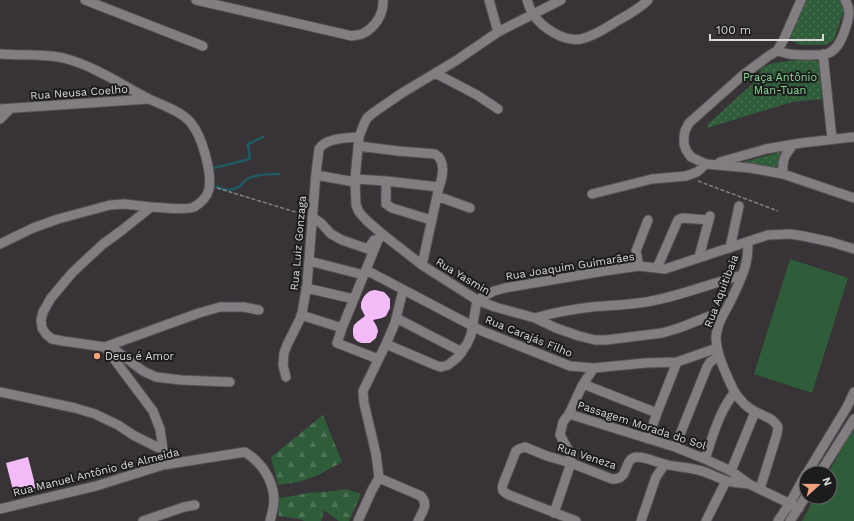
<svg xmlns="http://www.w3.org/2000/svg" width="854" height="521" font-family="'Work Sans',sans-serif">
	<defs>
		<pattern id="forest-firs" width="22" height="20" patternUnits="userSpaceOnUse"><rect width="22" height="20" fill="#305d39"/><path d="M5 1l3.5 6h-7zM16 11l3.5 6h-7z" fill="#4d7455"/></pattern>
		<pattern id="park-dots" width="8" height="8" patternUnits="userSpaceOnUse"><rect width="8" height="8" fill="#305d39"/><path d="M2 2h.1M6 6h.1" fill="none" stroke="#4d7455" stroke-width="1.8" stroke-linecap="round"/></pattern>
	</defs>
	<rect width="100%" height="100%" fill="#373337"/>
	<!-- green -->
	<path fill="#305d39" d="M790,259L848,278L812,393L754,374Z
		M854,427V521H802L815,497H830V473H828Z"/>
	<!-- forest -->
	<path fill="url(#forest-firs)" d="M323,415L342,462L318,475L299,482L278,485L271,457Z
		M346,489L361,494L349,521H339L324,510L321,521H304L300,519L279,516L276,499L308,493L334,491Z"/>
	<!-- park -->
	<path fill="url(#park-dots)" d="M805,0H840L844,10L834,40L826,45H800L792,41L790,34Z
		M804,59L819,61L822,99L792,102L707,128L708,124L761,76L760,68L774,63Z
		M780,152L777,168L740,163Z"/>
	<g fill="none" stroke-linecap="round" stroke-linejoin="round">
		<!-- stream -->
		<path stroke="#205a62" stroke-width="2.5" d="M214,168L250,159L248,144L263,137
			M214,186C224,189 232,193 241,185C243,183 245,180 247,179C257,174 269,174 279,174"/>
	</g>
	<!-- building -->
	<path fill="#f3bcf9" d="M375,290L384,292L387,295L390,299V308L386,316L382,318L373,320L377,327L378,331L376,338L370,343H361L357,341L354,338L353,334V329L354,325L357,322L365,316L361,308V303L363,298L366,294L370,291Z
		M28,457L36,488L14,494L6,463Z"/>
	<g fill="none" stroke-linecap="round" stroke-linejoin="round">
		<!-- minor casing -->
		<g stroke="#535054" stroke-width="11">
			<path id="minor" d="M85,0L203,46
				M196,0L352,36C355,35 359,35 362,34C375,28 384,14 383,0
				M489,0L498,32
				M527,0C529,5 530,10 533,14C542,28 564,42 581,39C594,36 606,28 617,21C628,15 639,9 648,0
				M561,0L498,32L457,60L402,93L373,113L367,118L364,124L359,137L355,179L356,205L359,212L366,220L381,233L422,265L477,300L495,307L535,318L556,328L579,336L595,340H606L662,333L679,328L707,317L723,314
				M801,0L784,39L777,51L770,55L743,75L689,123L685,131L684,137V144L686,150L691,157L706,164L750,168L783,174L854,198
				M777,51C781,52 785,53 789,54C796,55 824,56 829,53C839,48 843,36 846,27C849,17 851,9 845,0
				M0,54C22,56 45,53 67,59C96,67 122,85 149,99C160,104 172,108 182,115C185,117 189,120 191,123C202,136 212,172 209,189C207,197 201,203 194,207C185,211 161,207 151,207L121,231L103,244L89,257L72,273L51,298L43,312L41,320L42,328L46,334L52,339L63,341L105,347L199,313L220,307H243L259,310
				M823,54L832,139
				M435,73L477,95L498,109
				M0,109L148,99
				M0,119L10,109
				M358,146L398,151L435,154C446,160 443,177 439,187L422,265
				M720,162L766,149L801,143L854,137
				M783,174C782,160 784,156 793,145
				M316,175L355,182
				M355,179L386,181L439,187
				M386,181V204L392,208L431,220
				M592,194L652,179L686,176L697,172L706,164
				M437,196L470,208
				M312,217L321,223L331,234L342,240L368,249L374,240
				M748,242C748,249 748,256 746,263C744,274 735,292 730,302C724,314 716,325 716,339C717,356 727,376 734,391C739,399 747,408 756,412C764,416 773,418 778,427L777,434L760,489
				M0,244L33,228L58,219L110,205L124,204L151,207
				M730,248L739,206
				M699,257L710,216
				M309,261L364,275
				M639,266L636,251L648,220
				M657,268L678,220L682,218L709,220
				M366,270L482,331L570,366L594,368L645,363L677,362L717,348
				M306,288L354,299
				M301,315L342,328
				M396,318L462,352
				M535,318C553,313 572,309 592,307C613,305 635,305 656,300C685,294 713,283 742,275
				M386,344L435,365L441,367L448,365L458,357L467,344L471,335L477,300L494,291L505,288L604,271L639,266L665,269L768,235L790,234L803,236L831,242L854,249
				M105,347L118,352L143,371L156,377L181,380L230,382
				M105,347L153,411L160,429L163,450
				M378,359L337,343L342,328L381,233
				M286,377L283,365L284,353L287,345L300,319L302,313L307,285L316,173L319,149C325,138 347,138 359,137
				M583,384L657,413
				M0,392L75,408L95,414L118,425L133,435L163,450V465
				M569,414L675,447L705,459L731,471L749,484L799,508
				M648,439L657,413L677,362
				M675,447L707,367L710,362L719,356
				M705,459C713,436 719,411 735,392
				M731,471L755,412
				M807,473L847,407L854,392
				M820,473L854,419
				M379,478L376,454L364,403L363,391L386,344L395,323L403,290
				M379,478L421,496C429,505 422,512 418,521
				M0,509L96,486L163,465L245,452C261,462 273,479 274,499C274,506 272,514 270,521
				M554,513L571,463L570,453L560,435L563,422L569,414L583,384L594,368
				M143,521L184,507L195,505
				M358,521L372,490L379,478
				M576,521L509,495C503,492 501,490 503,484L516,451L519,449L525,447L547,456L571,463L612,479C631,480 622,458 637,457C645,457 657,462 664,464C676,467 687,467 698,470C708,472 717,478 727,481C734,483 741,483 749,484
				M641,521L656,477L665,464
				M706,521L726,481
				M778,521L790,503L806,474
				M790,521L806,496"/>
		</g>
		<!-- path -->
		<path stroke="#848184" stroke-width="1.5" stroke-dasharray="4 2" stroke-linecap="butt" d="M698,181L778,211
			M217,188L305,215"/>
		<!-- minor -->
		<use href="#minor" stroke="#817d81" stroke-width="9"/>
	</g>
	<!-- markers -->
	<circle fill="#f2a07f" stroke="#1d1c1d" stroke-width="1.5" cx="97" cy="356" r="4"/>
	<g text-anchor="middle" stroke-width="4" stroke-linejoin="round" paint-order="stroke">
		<!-- park labels -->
		<g font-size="11" fill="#83db94" stroke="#1d1c1d">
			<text x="780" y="81">Praça Antônio<tspan x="780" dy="13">Man-Tuan</tspan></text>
		</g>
		<!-- street labels -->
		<g font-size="11" fill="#dad8db" stroke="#1d1c1d">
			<text transform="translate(79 92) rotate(-4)" y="4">Rua Neusa Coelho</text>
			<text transform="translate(298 243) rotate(-85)" y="4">Rua Luiz Gonzaga</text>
			<text transform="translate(570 266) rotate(-9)" y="4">Rua Joaquim Guimarães</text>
			<text transform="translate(463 276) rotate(31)" y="4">Rua Yasmin</text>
			<text transform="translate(721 291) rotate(-69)" y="4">Rua Aquitibaia</text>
			<text transform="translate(529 336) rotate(22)" y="4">Rua Carajás Filho</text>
			<text transform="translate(642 425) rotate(18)" y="4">Passagem Morada do Sol</text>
			<text transform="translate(587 456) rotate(18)" y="4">Rua Veneza</text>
			<text transform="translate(96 472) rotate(-14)" y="4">Rua Manuel Antônio de Almeida</text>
		</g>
		<!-- poi labels -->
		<g font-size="11" fill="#dad8db" stroke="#1d1c1d" text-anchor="start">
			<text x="105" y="360">Deus é Amor</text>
		</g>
	</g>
	<!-- north arrow -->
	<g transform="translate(818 485) rotate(69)"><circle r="19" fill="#1d1c1d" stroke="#696769"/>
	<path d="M0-3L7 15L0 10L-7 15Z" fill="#f2a07f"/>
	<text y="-6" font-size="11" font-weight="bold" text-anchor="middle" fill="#dad8db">N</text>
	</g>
	<!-- scale -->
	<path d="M710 34v6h113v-6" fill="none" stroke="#dad8db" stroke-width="2"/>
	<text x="716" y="34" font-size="12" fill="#dad8db" stroke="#1d1c1d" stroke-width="3" paint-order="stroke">100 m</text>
</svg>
